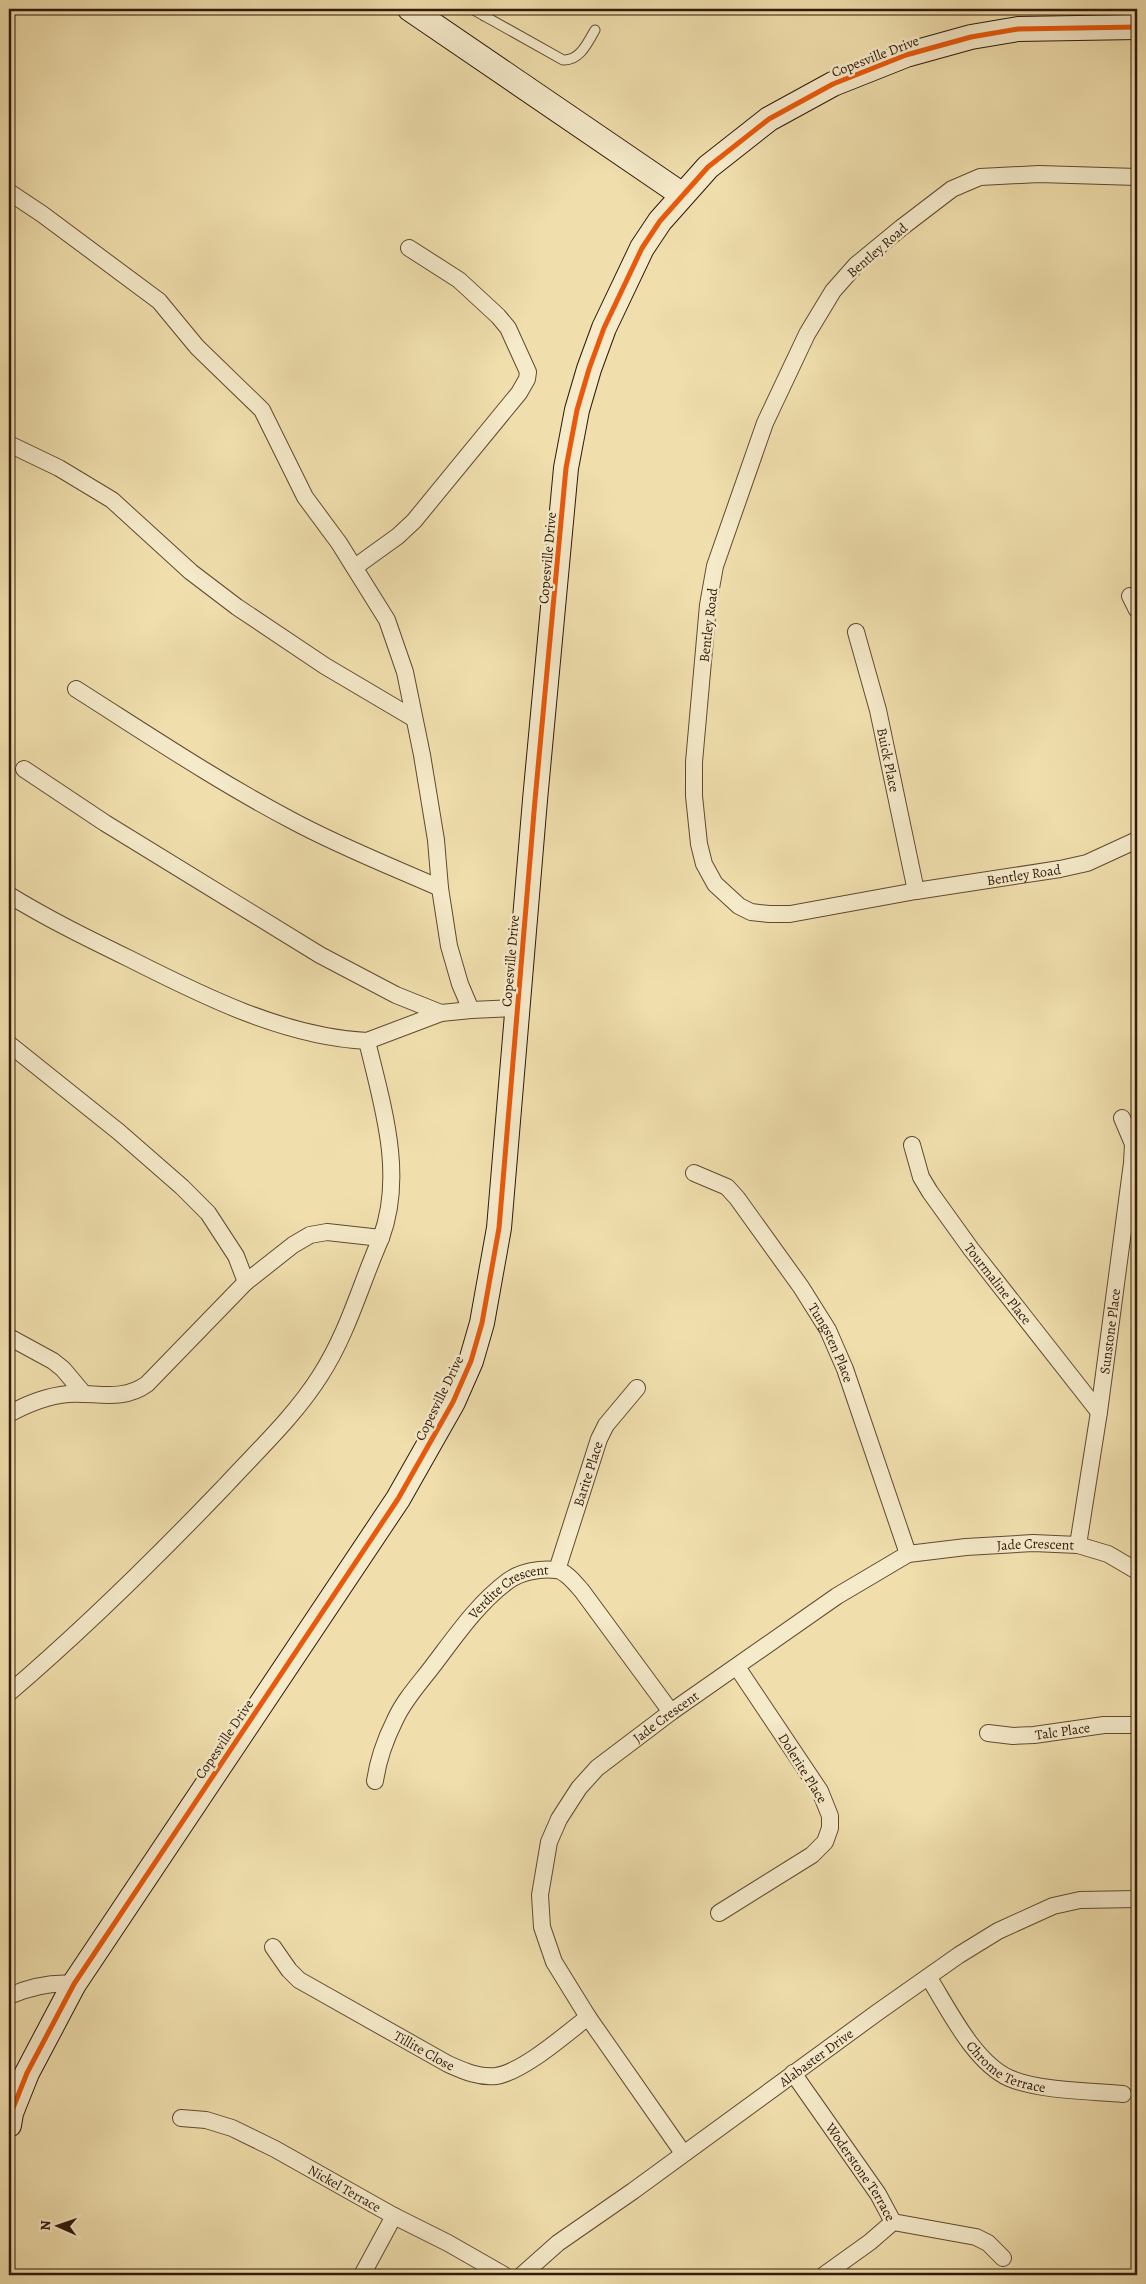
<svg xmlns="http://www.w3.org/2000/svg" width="1146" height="2284" font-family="Alegreya,serif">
	<rect width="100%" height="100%" fill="#f0dfad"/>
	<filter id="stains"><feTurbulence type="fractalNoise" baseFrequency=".004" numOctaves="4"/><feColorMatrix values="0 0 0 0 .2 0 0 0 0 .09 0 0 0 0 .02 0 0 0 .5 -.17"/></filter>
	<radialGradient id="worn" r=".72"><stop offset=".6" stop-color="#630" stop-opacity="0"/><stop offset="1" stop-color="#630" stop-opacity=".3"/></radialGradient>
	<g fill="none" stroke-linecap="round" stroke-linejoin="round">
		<!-- lane casing -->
		<g stroke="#604a31" stroke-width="11">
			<path id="lane" d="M472,9L563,60C580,61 588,42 595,30
				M484,16L491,9"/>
		</g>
		<!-- street casing -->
		<g stroke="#604a31" stroke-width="18">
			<g id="street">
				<path id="s1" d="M1137,177L1039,174L980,177L952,189L901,228L856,265L833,291L807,334L765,423L715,566L708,605L694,762V796L699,844L704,864L715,884L739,906L751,912L769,914H790L916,891L1060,869L1087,863L1137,840"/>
				<path d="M9,192L42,214L159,301L197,347L262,410L305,497L339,543L387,620L405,672L422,755L436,840L440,888L449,946L460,984L471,1010L516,1008"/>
				<path d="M9,444L59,468L112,500L191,572L237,607L325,666L413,718"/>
				<path d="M355,567L398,536L414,521L519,393L527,379L528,372L508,328L498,316L459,280L409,248"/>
				<path d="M1130,596L1137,610"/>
				<path id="s2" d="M856,632L878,710L916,891"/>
				<path d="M76,689C147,734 217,781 291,820C339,846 390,866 440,888"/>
				<path d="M24,769L105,823L320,955L396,995L441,1013"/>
				<path d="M9,895C48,919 89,939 130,959C203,996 285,1037 367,1041"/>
				<path d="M9,1044L119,1132L182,1187L208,1213L236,1256L246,1282"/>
				<path id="s3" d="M912,1145L921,1177L930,1192L971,1249L1099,1412"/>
				<path id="s4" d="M694,1173L727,1187L737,1198L801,1287L828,1330L845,1369L908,1554"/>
				<path d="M9,1337L53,1361L63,1369L84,1394"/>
				<path d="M9,1414C27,1404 47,1396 68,1394C97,1392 122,1402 147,1384L246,1282L293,1245L310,1235L327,1232L381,1238"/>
				<path id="s5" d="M1078,1545L1099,1412L1132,1163L1133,1144L1122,1118"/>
				<path id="s6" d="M557,1570L599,1439L606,1425L637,1388"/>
				<path d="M9,1693C85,1628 155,1559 224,1487C257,1451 294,1417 320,1376C348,1333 361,1283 381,1238C405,1174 382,1104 367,1041L441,1013L471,1010"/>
				<path id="s7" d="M988,1733L1013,1736L1034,1735L1104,1725H1137"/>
				<path id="s8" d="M375,1781C378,1760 385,1740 395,1720C404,1700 419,1684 432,1667C455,1637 477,1604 508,1581C520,1572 540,1568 556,1570C566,1571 575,1583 582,1591L671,1712"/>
				<path d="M719,1913L812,1855L825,1842L830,1828V1816L820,1791L737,1667"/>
				<path id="s9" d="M273,1947L289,1970L299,1980L448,2064C464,2071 479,2078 496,2076C523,2072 566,2034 588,2017"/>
				<path id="s10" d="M929,1978C949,2010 974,2062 1009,2078C1039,2091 1090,2091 1123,2094"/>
				<path d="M9,1996C30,1987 50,1982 74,1984"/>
				<path id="s11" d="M793,2073L878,2194L893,2222L976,2237L988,2243L1003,2258"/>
				<path id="s12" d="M181,2118L206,2120L232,2128L275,2149L394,2216L448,2243L504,2275"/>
				<path id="s13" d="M683,2153L588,2017L554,1962L542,1927L540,1895L549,1842L559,1819L579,1788L597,1768L671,1712L837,1596L908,1554L966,1547L1033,1543L1078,1545L1108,1554L1137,1571"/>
				<path d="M362,2275L394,2216"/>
				<path id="s14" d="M522,2275L558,2243L633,2191L878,2012L959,1955L998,1931L1053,1906L1080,1900L1137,1899"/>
				<path d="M824,2275L870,2242L893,2222"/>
			</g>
		</g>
		<!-- secondary casing -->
		<g stroke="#301908" stroke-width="26">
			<path id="secondary" d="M410,9L681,194
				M9,2125L11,2113L27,2073L74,1984L398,1499L453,1402L471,1361L482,1323L499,1228L535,800L566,468L577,410L589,369L604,328L642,248L660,221L708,167L769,119L833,84L906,55L971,37L1018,29L1137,27"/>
		</g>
		<!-- lane -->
		<use href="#lane" stroke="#f5eaca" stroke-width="9"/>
		<!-- street -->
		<use href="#street" stroke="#f5eaca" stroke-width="16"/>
		<!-- secondary -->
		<use href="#secondary" stroke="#f5eaca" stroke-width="24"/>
		<!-- cycleway casing -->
		<g stroke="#f5eaca" stroke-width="8">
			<path id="cycleway" d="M9,2125L11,2113L27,2073L74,1984L398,1499L453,1402L471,1361L482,1323L499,1228L535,800L566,468L577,410L589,369L604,328L642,248L660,221L708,167L769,119L833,84L906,55L971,37L1018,29L1137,27"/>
		</g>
		<!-- cycleway -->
		<use href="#cycleway" stroke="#e8590c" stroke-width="5"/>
	</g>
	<g text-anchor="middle" stroke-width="5" stroke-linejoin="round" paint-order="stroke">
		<!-- street labels -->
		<g font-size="14" fill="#301908" stroke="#f5eaca">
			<text transform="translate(875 56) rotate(-21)" y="5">Copesville Drive</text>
			<text transform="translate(877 250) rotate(-41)" y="5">Bentley Road</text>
			<text transform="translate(547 558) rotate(-85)" y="5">Copesville Drive</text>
			<text transform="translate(708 625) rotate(-83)" y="5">Bentley Road</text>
			<text dy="5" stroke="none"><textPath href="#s2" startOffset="132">Buick Place</textPath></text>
			<text dy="5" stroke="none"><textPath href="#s1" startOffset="1290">Bentley Road</textPath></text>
			<text transform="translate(510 961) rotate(-85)" y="5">Copesville Drive</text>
			<text dy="5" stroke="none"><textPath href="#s3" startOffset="165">Tourmaline Place</textPath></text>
			<text dy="5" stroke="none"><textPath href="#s5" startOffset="216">Sunstone Place</textPath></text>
			<text dy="5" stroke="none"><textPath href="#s4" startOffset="224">Tungsten Place</textPath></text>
			<text transform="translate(439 1398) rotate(-64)" y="5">Copesville Drive</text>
			<text dy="5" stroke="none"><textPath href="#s6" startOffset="101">Barite Place</textPath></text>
			<text dy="5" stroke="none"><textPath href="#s13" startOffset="948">Jade Crescent</textPath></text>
			<text dy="5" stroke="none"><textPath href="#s8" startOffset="240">Verdite Crescent</textPath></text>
			<text dy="5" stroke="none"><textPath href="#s13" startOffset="528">Jade Crescent</textPath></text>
			<text dy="5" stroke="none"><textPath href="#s7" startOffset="75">Talc Place</textPath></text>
			<text transform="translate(224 1739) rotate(-56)" y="5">Copesville Drive</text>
			<text transform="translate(803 1768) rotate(58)" y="5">Dolerite Place</text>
			<text dy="5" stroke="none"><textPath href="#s9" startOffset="186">Tillite Close</textPath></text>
			<text dy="5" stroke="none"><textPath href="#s14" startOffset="366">Alabaster Drive</textPath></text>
			<text dy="5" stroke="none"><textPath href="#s10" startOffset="122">Chrome Terrace</textPath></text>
			<text dy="5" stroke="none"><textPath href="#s11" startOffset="120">Woderstone Terrace</textPath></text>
			<text dy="5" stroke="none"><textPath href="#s12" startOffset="180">Nickel Terrace</textPath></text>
		</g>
	</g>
	<!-- margin -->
	<rect width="1146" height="2284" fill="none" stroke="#f0dfad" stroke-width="30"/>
	<rect x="10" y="10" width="1126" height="2264" fill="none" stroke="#301908" stroke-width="2.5"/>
	<rect x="15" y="15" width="1116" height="2254" fill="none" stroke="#301908"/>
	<!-- north arrow -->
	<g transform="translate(58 2226) rotate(272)" stroke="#f5eaca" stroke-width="4" paint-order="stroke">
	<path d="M0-4L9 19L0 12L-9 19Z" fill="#301908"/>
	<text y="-8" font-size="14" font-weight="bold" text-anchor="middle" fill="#301908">N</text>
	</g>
	<rect width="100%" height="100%" filter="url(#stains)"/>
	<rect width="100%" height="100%" fill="url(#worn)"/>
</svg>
